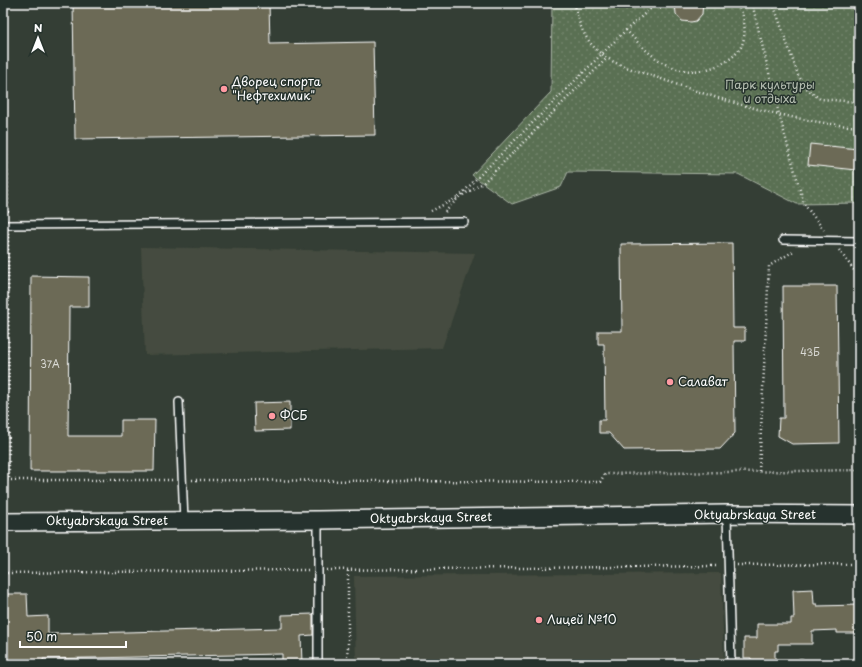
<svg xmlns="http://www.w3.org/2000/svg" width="862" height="667" font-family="'Playpen Sans',sans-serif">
	<defs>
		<pattern id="grass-dots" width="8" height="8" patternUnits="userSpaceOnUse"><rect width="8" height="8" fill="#5a6f52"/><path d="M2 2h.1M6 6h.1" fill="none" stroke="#73856c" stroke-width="1.8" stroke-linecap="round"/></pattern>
	</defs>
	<rect width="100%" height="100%" fill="#343e35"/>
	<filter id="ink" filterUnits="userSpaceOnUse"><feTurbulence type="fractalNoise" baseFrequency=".025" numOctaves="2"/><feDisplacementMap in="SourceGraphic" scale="8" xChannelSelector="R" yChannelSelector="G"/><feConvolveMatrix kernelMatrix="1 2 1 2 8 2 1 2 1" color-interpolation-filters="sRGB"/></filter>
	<g filter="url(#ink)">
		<!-- built -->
		<path fill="#454c3f" d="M141,247L475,253L442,348L145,355Z
			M721,573L724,664H356L354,576Z"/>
		<!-- grass -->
		<path fill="url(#grass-dots)" stroke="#acb7a8" d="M552,3H859V203L797,204L738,174L568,172L561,187L512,204L472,175L551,92Z"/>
		<!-- building -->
		<path fill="#6c6b56" stroke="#fff" d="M73,3H269L270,44L373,42L375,135L75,139Z
			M675,3H703L702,14L696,21L691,22L682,21L676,14Z
			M810,144L858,149L856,170L808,165Z
			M732,243L733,328H745V341H734L735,433L720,449L624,450L609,433H599V420H605L604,344H598V331H622L621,244Z
			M31,276L89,277V307H69L68,436H121V420H155L154,471H30Z
			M783,286H837L839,443L792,444L778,436L779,418H784Z
			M290,402V430L255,431L254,403Z
			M813,589L814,604H817V606L859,605V633H837V630L812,631V644H778V651H775V664H751V658H744V638H757V624H791V618H794L793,590Z
			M3,594H27L28,617L48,616V634L282,628V615L313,614V635L301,636L302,664H282V654L43,659L44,664H3Z"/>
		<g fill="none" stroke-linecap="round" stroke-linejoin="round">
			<!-- service casing -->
			<g stroke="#fff" stroke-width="10">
				<path id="service" d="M3,225L464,222
					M783,240L859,241
					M179,402L184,521
					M727,514L731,664
					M318,520V664
					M801,663V664"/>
			</g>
			<!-- tertiary casing -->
			<g stroke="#fff" stroke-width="20">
				<path id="tertiary" d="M3,522L318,520L727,514L859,515"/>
			</g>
			<!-- path -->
			<path stroke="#fff" stroke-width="2.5" stroke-dasharray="1 3" stroke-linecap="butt" d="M4,3L8,214
				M575,3C577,23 586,43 603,55C617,66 636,70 653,76C719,100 789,121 859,127
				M752,3L779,114L804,204L824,230
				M773,3L798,75L808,90L820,99L859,102
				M626,30C641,46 656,62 677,69C698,75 730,66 741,47C746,38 745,22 742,13C741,10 738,6 735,3
				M463,195L483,183L607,58
				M431,211L457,198
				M445,212L477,178L626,30L657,3
				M8,233L9,479
				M839,250L859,277
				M759,471L769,266L794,251
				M3,480H173
				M192,480L600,482L605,474L859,470
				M737,565L859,564
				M327,570L718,566
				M3,573L308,570
				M346,664L348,647V570"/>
			<!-- service -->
			<use href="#service" stroke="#26332d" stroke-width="7"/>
			<!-- tertiary -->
			<use href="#tertiary" stroke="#26332d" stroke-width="17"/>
		</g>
	</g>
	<!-- markers -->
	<g fill="#ff9aa2" stroke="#26332d" stroke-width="1.5">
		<circle cx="224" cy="89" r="4"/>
		<circle cx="670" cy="382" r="4"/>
		<circle cx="272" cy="416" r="4"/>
		<circle cx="539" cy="620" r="4"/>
	</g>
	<g text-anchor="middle" stroke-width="3" stroke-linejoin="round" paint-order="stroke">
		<!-- number labels -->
		<g font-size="10" fill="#dadad5">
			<text x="810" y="356">43Б</text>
			<text x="50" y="368">37А</text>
		</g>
		<!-- poi labels -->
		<g font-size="12" fill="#fff" stroke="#26332d" text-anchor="start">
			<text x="232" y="86">Дворец спорта<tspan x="232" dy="14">"Нефтехимик"</tspan></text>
			<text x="678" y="386">Салават</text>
			<text x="280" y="420">ФСБ</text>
			<text x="547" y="624">Лицей №10</text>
		</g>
		<!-- park labels -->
		<g font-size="12" fill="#b5beb1" stroke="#26332d">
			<text x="770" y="89">Парк культуры<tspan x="770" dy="14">и отдыха</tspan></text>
		</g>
		<!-- street labels -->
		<g font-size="12" fill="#fff" stroke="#26332d">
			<text x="755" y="519">Oktyabrskaya Street</text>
			<text transform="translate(431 518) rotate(-1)" y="4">Oktyabrskaya Street</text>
			<text x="107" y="525">Oktyabrskaya Street</text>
		</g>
	</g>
	<!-- margin -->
	<rect width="862" height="667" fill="none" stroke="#26332d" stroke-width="16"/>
	<rect x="8" y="8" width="846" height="651" fill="none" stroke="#fff" stroke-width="1.5" filter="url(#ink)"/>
	<!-- north arrow -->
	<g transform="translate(38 38)" stroke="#26332d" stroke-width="3" paint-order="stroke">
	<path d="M0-3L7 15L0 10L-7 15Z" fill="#ffffff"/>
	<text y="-6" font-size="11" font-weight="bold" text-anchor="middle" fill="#ffffff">N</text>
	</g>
	<!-- scale -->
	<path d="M20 641v6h106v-6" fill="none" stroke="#ffffff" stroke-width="2"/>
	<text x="26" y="641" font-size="12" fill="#ffffff" stroke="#26332d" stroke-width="3" paint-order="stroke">50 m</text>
</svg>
